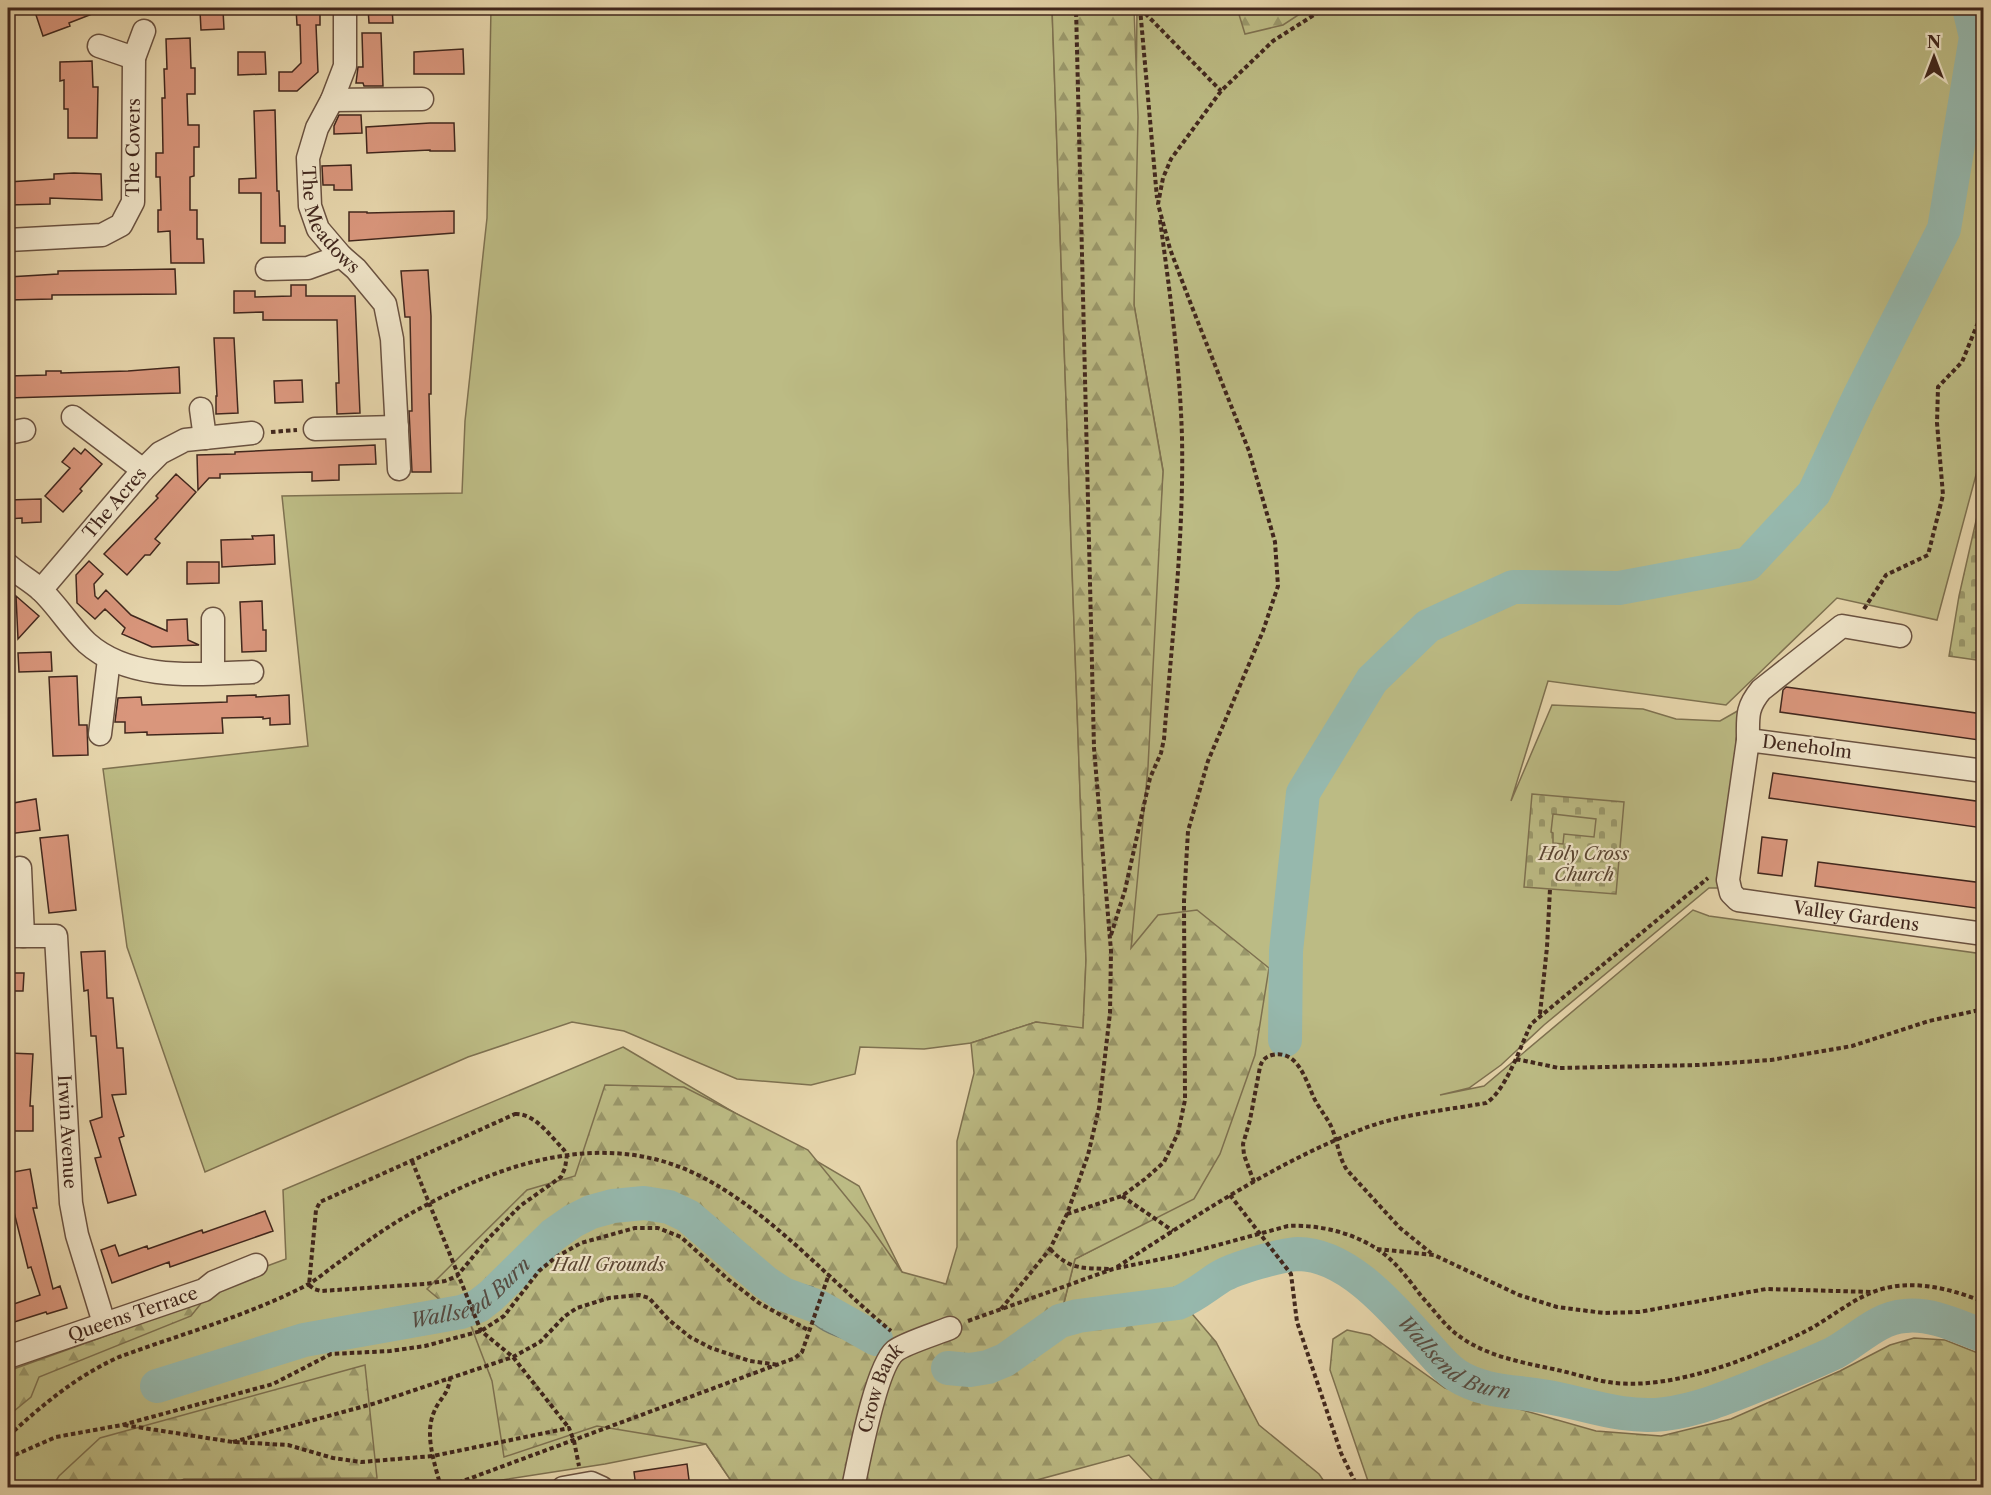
<svg xmlns="http://www.w3.org/2000/svg" width="1991" height="1495" font-family="'Libre Caslon Text',serif">
	<defs>
		<pattern id="forest-firs" width="22" height="20" patternUnits="userSpaceOnUse" patternTransform="scale(1.5)"><rect width="22" height="20" fill="#bcbb84"/><path d="M5 1l3.5 6h-7zM16 11l3.5 6h-7z" fill="#9a986b"/></pattern>
		<pattern id="cemetery-stones" width="16" height="16" patternUnits="userSpaceOnUse" patternTransform="scale(1.5)"><rect width="16" height="16" fill="#bcbb84"/><path d="M2 7V4a2 2 0 0 1 4 0v3zM10 15v-3a2 2 0 0 1 4 0v3z" fill="#9a986b"/></pattern>
		<pattern id="water-ripples" width="26" height="14" patternUnits="userSpaceOnUse" patternTransform="scale(1.5)"><rect width="26" height="14" fill="#96b8ad"/><path d="M2 4q2-2 4 0t4 0M15 11q2-2 4 0t4 0" fill="none" stroke="#7c968c"/></pattern>
	</defs>
	<rect width="100%" height="100%" fill="#e6d5ab"/>
	<filter id="stains"><feTurbulence type="fractalNoise" baseFrequency=".00333" numOctaves="4"/><feColorMatrix values="0 0 0 0 .2 0 0 0 0 .09 0 0 0 0 .02 0 0 0 .5 -.17"/></filter>
	<radialGradient id="worn" r=".72"><stop offset=".6" stop-color="#630" stop-opacity="0"/><stop offset="1" stop-color="#630" stop-opacity=".3"/></radialGradient>
	<!-- green -->
	<path fill="#bcbb84" stroke="#7e7150" stroke-width="1.5" d="M491,8H1052L1086,960L1083,1029L1036,1022L971,1043L924,1049L860,1047L855,1074L811,1085L737,1079L624,1031L572,1022L468,1057L205,1172L127,947L103,769L308,746L282,496L462,493L465,421L487,218Z
		M1137,8H1983V449L1937,620L1837,598L1726,705L1548,681L1511,801L1552,705L1643,709L1676,719L1720,721L1741,709L1718,888H1709L1544,1025L1501,1065L1469,1088L1440,1095L1484,1086L1693,910L1709,916L1983,954V1328C1960,1319 1932,1304 1906,1306C1871,1310 1847,1337 1818,1353C1803,1361 1786,1365 1770,1371C1726,1387 1682,1406 1634,1406C1610,1406 1588,1397 1565,1392C1531,1384 1492,1388 1462,1369C1447,1360 1437,1346 1426,1333C1394,1296 1359,1251 1307,1246C1262,1242 1214,1275 1172,1288C1161,1292 1149,1292 1138,1294C1113,1299 1088,1303 1063,1307L1075,1259L1129,1231L1131,950L1163,470L1134,305Z
		M623,1047L859,1186L902,1272L734,1487V1485L706,1444L605,1464L456,1487L8,1488V1371L203,1301L259,1269L286,1259L283,1190Z"/>
	<!-- forest -->
	<path fill="url(#forest-firs)" stroke="#7e7150" stroke-width="1.5" d="M1052,8H1134L1138,117L1134,305L1163,471L1148,767L1131,948L1158,915L1197,910L1269,968L1255,1055L1220,1154L1194,1199L1075,1259L1063,1306L1171,1289L1216,1342L1259,1425L1319,1474L1328,1487H1159L1129,1455L1011,1487H734V1485L706,1444L597,1426L504,1457L492,1381L471,1326L427,1289L527,1190L575,1176L605,1085L684,1087L808,1150L869,1225L902,1272L946,1284L957,1247V1141L974,1073L971,1043L1036,1022L1083,1028L1086,960Z
		M1237,8H1309L1283,25L1245,34Z
		M203,1301L191,1316L39,1377L31,1397L8,1416V1371Z
		M1347,1330L1370,1335L1445,1388L1596,1431L1661,1436L1731,1419L1840,1371L1890,1345L1914,1338L1945,1340L1983,1355V1487H1370L1330,1370L1333,1339Z
		M365,1365L377,1478L184,1479L169,1487H52L59,1476L100,1438Z"/>
	<!-- cemetery -->
	<path fill="url(#cemetery-stones)" stroke="#7e7150" stroke-width="1.5" fill-rule="evenodd" d="M1983,490V661L1949,656L1959,596Z
		M1532,794L1624,802L1616,894L1524,887ZM1553,814L1596,819L1594,837L1564,834L1563,844L1553,843V833L1551,832Z"/>
	<!-- water -->
	<path fill="url(#water-ripples)" stroke="#747e73" stroke-width="1.5" d="M804,1285L813,1287L818,1295L823,1293L839,1301L880,1332L873,1345C853,1342 829,1337 814,1324C803,1316 793,1304 783,1294L795,1289L803,1291Z"/>
	<g fill="none" stroke-linecap="round" stroke-linejoin="round">
		<!-- shore -->
		<path stroke="#6c7065" stroke-width="1.5" d="M809,1294L815,1300C836,1302 853,1319 870,1332V1337C848,1343 813,1317 799,1301L800,1297Z"/>
		<!-- river -->
		<g stroke="#96b8ad" stroke-width="34">
			<path d="M1285,1040L1286,951L1303,793L1372,680L1428,626L1513,587L1619,588L1748,564L1814,493L1859,397L1944,229L1976,37L1969,8"/>
			<path id="s1" d="M948,1368L970,1370L988,1367L1005,1360L1060,1321L1078,1316L1178,1303C1193,1297 1206,1286 1220,1277C1235,1268 1280,1255 1298,1254C1348,1254 1394,1310 1424,1343C1434,1354 1444,1367 1456,1375C1484,1393 1516,1391 1548,1397C1587,1404 1623,1419 1664,1414C1698,1410 1731,1396 1763,1383C1787,1373 1811,1364 1834,1353C1858,1340 1877,1318 1905,1316C1932,1313 1959,1327 1984,1336"/>
			<path id="s2" d="M157,1386L304,1340L461,1312L478,1306L491,1296L553,1235L573,1221L591,1212L613,1206L644,1203L669,1207L688,1216L765,1282L783,1294L819,1307L876,1339"/>
		</g>
	</g>
	<!-- building -->
	<path fill="#d9967c" stroke="#41271d" stroke-width="1.5" d="M48,8H105V9L69,23L70,26L43,36L35,12Z
		M296,8H320V25H316L318,72L297,91H279V72H292L301,63L300,25H297Z
		M368,8H392L393,23H369Z
		M223,10L224,29L201,30L200,11Z
		M362,33H381L383,86H364L363,83H356L358,67H363Z
		M190,38L191,68H195V94H187L188,125H199V147H194V176L190,177V210H197V239H203L204,263H171L170,231L158,232V210H161L160,177H156V153H163L162,98H165L164,69H167L166,39Z
		M463,49L464,74H414V52Z
		M238,52H265L266,74L238,75Z
		M92,61L93,87H98L97,138H68V109H64V80L60,81V62Z
		M275,110L277,191H279L280,226H285V243H261V193H239V179L256,178L254,111Z
		M339,115H361L362,133L334,134V126Z
		M430,123H454L455,151H430V150L367,153L366,127Z
		M351,165L352,190H334V185H323L322,166Z
		M74,173L101,174L102,200L50,198V204L8,205V182L54,179V174Z
		M454,211V233L349,241V212H367V213Z
		M175,269L176,294L52,295V299L8,300V277L58,274V271Z
		M428,270L431,316V394H429L431,472H412L409,411H412L410,317H405L401,271Z
		M291,285H306V296H355L360,413L337,414L336,383H339L337,320H263V312L234,313V291H255V297L291,296Z
		M214,338H234L238,413L216,414V396H217Z
		M179,367L180,393L8,398V376L46,375V371H61V373L128,371Z
		M302,380L303,402L275,403L274,381Z
		M375,445L376,464L339,465V480L312,481V472L220,474V478H209L198,490L197,455L235,454V452L274,450Z
		M74,448L81,454L85,449L102,464L80,489L82,491L63,512L45,496L70,468L62,462Z
		M176,474L196,492L155,539L160,543L150,555H145L127,575L104,554L158,498L156,496Z
		M41,499V522L22,523V518L8,519V500Z
		M274,535L275,564L222,567L221,540L253,539L252,536Z
		M89,561L103,574L94,584L95,596L98,599L106,590L131,615L167,631V620L187,619L188,640L199,645L152,647L122,634L125,628L105,609L95,619L77,603L76,575Z
		M187,562H219V583L187,584Z
		M16,596L39,616L18,639Z
		M262,601L263,630H266V651L242,652L240,602Z
		M51,652L52,671L19,672L18,653Z
		M77,676L79,725H87L88,755L53,756L49,677Z
		M1786,687L1983,714L1979,740L1780,712L1783,690Z
		M256,695V697L289,695L290,724L270,725V718L263,719V717L222,718L223,733L147,735V732L125,733V722H115L118,698L141,697L142,705L227,702V696Z
		M1773,773L1983,802V828L1769,798Z
		M36,799L40,830L8,834V804Z
		M68,835L76,910L49,913L40,838Z
		M1762,837L1787,840L1782,876L1758,873Z
		M1818,862L1983,883V909L1815,886Z
		M105,951L107,998H113L117,1048H123L126,1094L112,1095L124,1136L119,1138L136,1195L108,1203L95,1158L101,1157L90,1121L102,1117L96,1036H91L88,990L84,991L81,952Z
		M8,973H24L23,991H8Z
		M9,1053L33,1054L30,1106H33V1131H8Z
		M30,1169L37,1208H33L53,1289L60,1286L67,1308L47,1314L46,1312L8,1324V1306L40,1295L31,1267L28,1268L14,1212H12L8,1189V1173Z
		M265,1211L273,1231L170,1267L169,1262L112,1283L101,1250L115,1245L119,1256L147,1246L148,1249L202,1230L203,1233Z
		M687,1464L690,1488H636L634,1472Z"/>
	<g fill="none" stroke-linecap="round" stroke-linejoin="round">
		<!-- minor casing -->
		<g stroke="#6a5240" stroke-width="25">
			<g id="minor">
				<path id="s3" d="M345,8V66L332,100L317,128L308,158L310,206L318,229L341,256L356,269L385,304L392,339L399,469"/>
				<path d="M99,46L134,58"/>
				<path d="M332,100L422,99"/>
				<path id="s4" d="M8,240L102,235L121,225L133,202L134,58L144,31"/>
				<path d="M267,269L308,268L341,256"/>
				<path d="M201,409L205,438"/>
				<path d="M73,417L143,470"/>
				<path d="M315,429L397,427"/>
				<path d="M8,433L24,430"/>
				<path d="M8,565C18,574 31,581 41,590C58,606 70,627 87,643C131,682 197,674 252,672"/>
				<path id="s5" d="M41,590L143,470L160,453L185,440L252,433"/>
				<path d="M213,619V673"/>
				<path d="M100,734L109,659"/>
				<path d="M1748,740C1748,717 1746,708 1761,690L1842,626L1900,636"/>
				<path id="s6" d="M1984,771L1748,740L1728,880L1731,893L1738,900L1984,934"/>
				<path d="M20,868L23,936"/>
				<path id="s7" d="M8,936H56L71,1203L77,1235L104,1323"/>
				<path id="s8" d="M8,1357L204,1290L214,1282L256,1265"/>
				<path d="M563,1488L591,1483L602,1488"/>
				<path id="s9" d="M853,1488C859,1460 876,1367 895,1351C903,1344 938,1333 950,1328"/>
			</g>
		</g>
		<!-- path -->
		<path stroke="#41271d" stroke-width="4" stroke-dasharray="4.5 3" stroke-linecap="butt" d="M1140,8L1157,198
			M1140,8L1221,91
			M271,432L297,430
			M1864,609L1886,575L1928,555L1943,495L1937,423L1938,387L1962,362L1984,308
			M1111,935L1125,890L1150,778L1161,753L1164,739C1172,639 1184,538 1182,438C1180,365 1170,293 1160,220
			M1540,1014L1547,947L1550,889
			M1516,1059L1559,1068L1699,1065L1771,1060L1852,1046L1929,1021L1984,1009
			M515,1114C535,1113 551,1137 564,1150L567,1155L565,1168L561,1177L520,1206L486,1241L457,1276L445,1281L425,1284L321,1291L314,1289L309,1285L316,1210L320,1202Z
			M412,1161L481,1331L513,1357L569,1428
			M1254,1182L1244,1155L1243,1144L1250,1120L1260,1067C1262,1060 1265,1057 1272,1055C1298,1049 1306,1081 1314,1098C1319,1109 1329,1119 1333,1131C1338,1144 1339,1158 1347,1170L1400,1228L1431,1253
			M1230,1195L1291,1274L1297,1322L1341,1453L1358,1488
			M1122,1196L1173,1231
			M1067,1214L1122,1196L1145,1179L1164,1162L1178,1133L1185,1100L1184,901L1188,831L1208,761L1263,631L1278,586L1275,542L1249,451L1192,307L1170,249L1158,204L1163,178L1171,159L1221,91L1273,41L1325,8
			M1050,1249C1070,1270 1082,1268 1110,1269
			M1377,1249L1434,1255L1519,1295L1557,1307L1604,1313L1639,1312L1766,1289L1872,1292
			M1117,1267C1196,1216 1276,1162 1365,1128C1402,1114 1447,1110 1486,1103C1506,1091 1521,1045 1531,1024L1708,878
			M1001,1309L1050,1249L1067,1214L1088,1155L1099,1108L1110,1013L1111,951L1094,748L1076,8
			M968,1321L1113,1269L1181,1255L1288,1226C1322,1224 1364,1235 1390,1259C1402,1270 1412,1284 1422,1297C1434,1310 1445,1326 1459,1336C1489,1358 1527,1363 1562,1371C1579,1375 1597,1381 1615,1383C1676,1389 1753,1358 1806,1331C1833,1317 1856,1295 1886,1288C1918,1280 1954,1290 1984,1302
			M124,1425L233,1442L288,1445L333,1458L361,1462L433,1456L569,1428L574,1441L579,1466
			M8,1436C44,1404 75,1377 119,1357C179,1335 249,1315 305,1286C315,1281 323,1274 331,1268C353,1252 375,1235 398,1221C489,1167 600,1124 702,1177C773,1214 829,1280 891,1331
			M233,1442L376,1403L513,1357L540,1342L565,1316L577,1308L609,1298L639,1295L649,1298L669,1320L690,1337L711,1348L750,1361L779,1365
			M8,1458L56,1437L122,1425L273,1384L331,1354L390,1351L425,1346L481,1331L504,1316L539,1271L556,1257L581,1243L635,1228H658L681,1237L729,1280L759,1303L808,1330
			M441,1488C435,1464 424,1435 434,1412C440,1397 448,1396 450,1378
			M444,1488L795,1358L802,1352L829,1274"/>
		<!-- minor -->
		<use href="#minor" stroke="#efe4c8" stroke-width="22"/>
	</g>
	<g text-anchor="middle" stroke-width="4.5" stroke-linejoin="round" paint-order="stroke">
		<!-- street labels -->
		<g font-size="18" fill="#41271d" stroke="#efe4c8">
			<text dy="6" stroke="none"><textPath href="#s4" startOffset="196">The Covers</textPath></text>
			<text dy="6" stroke="none"><textPath href="#s3" startOffset="226">The Meadows</textPath></text>
			<text dy="6" stroke="none"><textPath href="#s5" startOffset="114">The Acres</textPath></text>
			<text transform="translate(1807 747) rotate(7)" y="6">Deneholm</text>
			<text dy="6" stroke="none"><textPath href="#s6" startOffset="522">Valley Gardens</textPath></text>
			<text dy="6" stroke="none"><textPath href="#s7" startOffset="244">Irwin Avenue</textPath></text>
			<text dy="6" stroke="none"><textPath href="#s8" startOffset="132">Queens Terrace</textPath></text>
			<text dy="6" stroke="none"><textPath href="#s9" startOffset="104">Crow Bank</textPath></text>
		</g>
		<!-- park labels -->
		<g font-size="18" font-style="italic" fill="#5a4532" stroke="#efe4c8">
			<text x="1584" y="860">Holy Cross<tspan x="1584" dy="21">Church</tspan></text>
			<text x="609" y="1271">Hall Grounds</text>
		</g>
		<!-- water labels -->
		<g font-size="20" font-style="italic" fill="#564b41" stroke="#efe4c8">
			<text dy="7" stroke="none"><textPath href="#s2" startOffset="330">Wallsend Burn</textPath></text>
			<text dy="7" stroke="none"><textPath href="#s1" startOffset="570">Wallsend Burn</textPath></text>
		</g>
	</g>
	<!-- margin -->
	<rect width="1991" height="1495" fill="none" stroke="#e6d5ab" stroke-width="30"/>
	<rect x="9" y="9" width="1973" height="1477" fill="none" stroke="#41271d" stroke-width="3"/>
	<rect x="15" y="15" width="1961" height="1465" fill="none" stroke="#41271d" stroke-width="1.5"/>
	<!-- north arrow -->
	<g transform="translate(1934 57)" stroke="#efe4c8" stroke-width="4.5" paint-order="stroke">
	<path d="M0-4.5L10 22L0 15L-10 22Z" fill="#41271d"/>
	<text y="-9" font-size="16" font-weight="bold" text-anchor="middle" fill="#41271d">N</text>
	</g>
	<rect width="100%" height="100%" filter="url(#stains)"/>
	<rect width="100%" height="100%" fill="url(#worn)"/>
</svg>
